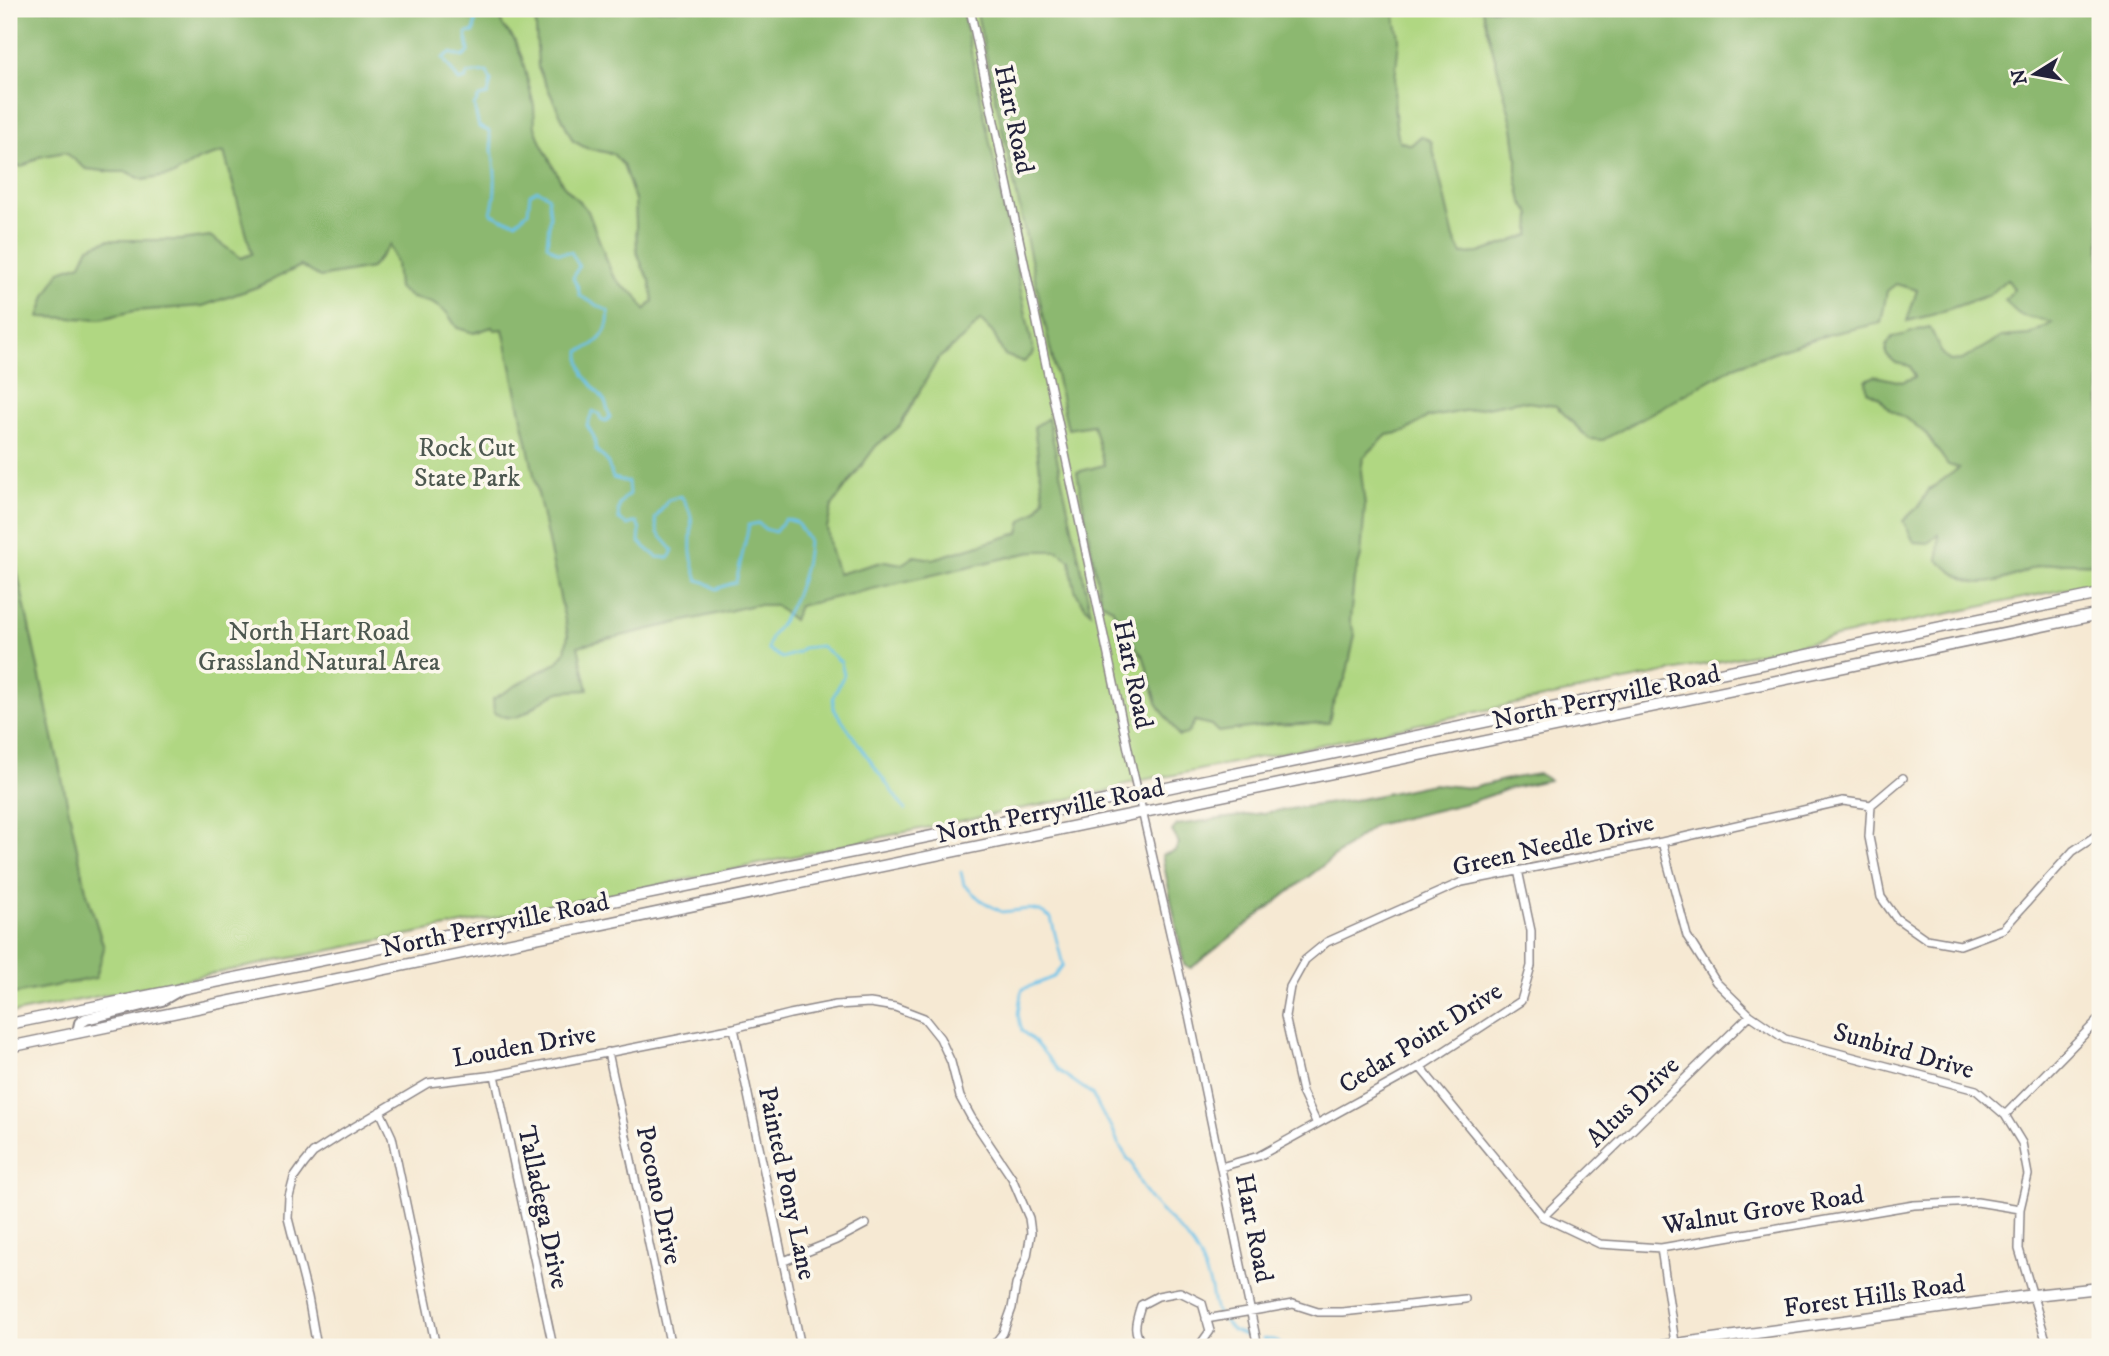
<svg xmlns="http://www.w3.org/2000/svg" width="2109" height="1356" font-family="'IM FELL DW Pica',serif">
	<rect width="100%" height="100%" fill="#fbf7ec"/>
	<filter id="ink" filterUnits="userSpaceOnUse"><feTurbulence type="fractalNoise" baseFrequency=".0143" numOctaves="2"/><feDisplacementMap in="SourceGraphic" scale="14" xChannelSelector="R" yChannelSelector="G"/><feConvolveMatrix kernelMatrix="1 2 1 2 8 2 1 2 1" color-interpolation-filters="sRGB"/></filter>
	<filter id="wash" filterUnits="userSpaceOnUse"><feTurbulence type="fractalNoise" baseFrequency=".00686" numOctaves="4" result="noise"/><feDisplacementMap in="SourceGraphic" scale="28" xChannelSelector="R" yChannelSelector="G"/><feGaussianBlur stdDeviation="1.57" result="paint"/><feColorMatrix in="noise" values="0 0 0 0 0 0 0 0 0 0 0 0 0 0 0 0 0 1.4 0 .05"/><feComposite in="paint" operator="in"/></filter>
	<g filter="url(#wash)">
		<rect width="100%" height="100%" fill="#f6e9d3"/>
		<!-- green -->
		<path fill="#b0d782" stroke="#697c5e" stroke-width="2" d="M9,9H2100V582L1160,778L1157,777L1121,785L1119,789L910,831L704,876L9,1014Z"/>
		<!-- forest -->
		<path fill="#8cb870" stroke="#576d56" stroke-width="2" d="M9,9H496L503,26L514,39L522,58L534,106L535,127L541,143L563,185L588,211L612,274L622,286L636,295L645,310L653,301L650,280L643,268L637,252L635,200L623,165L613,154L586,148L573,141L538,68L535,9H962L1034,353L1024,362L1004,355L993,333L980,320L969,333L938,359L900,426L876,446L832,506L827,528L831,552L838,574L885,561L902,564L914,556L933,559L1019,533L1022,521L1037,510L1044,498L1034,427L1048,418L1091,612C1073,597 1073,582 1070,560L1058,551H1036L799,606L793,620L775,605H754L578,646L588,690C579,691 568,690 560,692C532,700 526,728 494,713L493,699L537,673L557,663L565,652L568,635L503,329L494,330L492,327L474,333L457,328L447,313L432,303L412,298L398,288L396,263L390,245L371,268L320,277L301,266L257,287L203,306L134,311L101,319L39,317L46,296L60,271L81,264L89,247L108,240H180L210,236L241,258L252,254L224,152L200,159L174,175L143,180L127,172H112L86,169L65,152L39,157L22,167L9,164Z
			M976,9H1397C1392,21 1400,30 1399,41C1395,77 1391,106 1399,141L1411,145L1421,136L1431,141L1454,238L1462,254L1479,253L1530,235L1531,214L1522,202L1517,178V157L1513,127L1482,9H2100V564C2078,563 2058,561 2036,567C2029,569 2023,573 2016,575C1979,590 1967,584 1938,560L1939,534L1928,543L1914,542L1903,521L1918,507L1929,490L1959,468L1948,465L1926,434L1913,423L1889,409L1879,397L1867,391L1866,380L1875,376L1902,382L1915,377L1910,366L1896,363L1886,354V346L1892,337C1906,336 1916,329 1930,327L1942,354L1950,361L1962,360L2001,337L2030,335L2052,323C2027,313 2025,325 2005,300L2014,289L2007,279L1989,295L1932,315L1907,321L1917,290L1896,284L1887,291L1881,323L1830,334L1782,349L1734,367L1603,440L1589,439L1556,406L1519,401L1426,418L1405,432L1387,435L1363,458L1361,471L1365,506L1361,556L1354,579L1350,621L1355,635L1346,677L1332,706L1329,723L1272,725L1218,732L1211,725L1195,721L1187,734L1179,736L1157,703L1144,658L1120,625L1112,608L1101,602L1077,472L1104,465L1093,425L1068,429Z
			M9,533L86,890L104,948L96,978L9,995Z
			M1539,774L1549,780L1511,788L1471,802L1375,825L1191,968L1184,965L1162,855L1175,851L1179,843L1172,831L1177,825L1361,799L1432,784L1472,788L1508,779Z"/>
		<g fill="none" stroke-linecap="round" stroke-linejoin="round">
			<!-- stream -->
			<path stroke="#6dc3ea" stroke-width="2.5" d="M477,9L474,32L466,33L469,52L463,57L450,53L443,58L459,81L466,79L467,74L487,72L491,81L488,95L479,97L474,106L479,127L489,131C494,159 499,185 491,213L503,219L516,222L528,212L530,194L537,190L548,196L550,215L547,245L559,253L571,252L579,266L573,278L578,287L580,296L608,311C611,331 598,345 580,351V362L584,375L605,401L610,417L606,421L601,419L599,414L593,411L587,425L594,437L596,450L607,461L613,478L628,482L629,494C619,502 617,508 619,520L627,525L637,522L640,530L639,542L657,557L669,558L673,550L658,533L655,519L668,500L681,496C698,519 689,528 691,552C692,561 695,571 698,580L705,582L716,589L736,582L749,525L758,523L765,529L775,532L785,519L796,522L808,539C807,569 798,595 783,620C776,632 770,633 768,649L782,658L799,652L802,648L821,646L841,662L844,675L833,697L834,709L905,810
				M961,872L964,885L982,901L1002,912L1029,909L1040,911L1051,918L1063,965L1054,977L1023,989L1021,993L1018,1014L1022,1031L1035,1042L1059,1071L1092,1094L1104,1117L1112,1127L1118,1143L1128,1159L1132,1162C1144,1209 1180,1219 1200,1258C1204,1268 1208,1279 1211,1289C1213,1298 1213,1307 1218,1315
				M1222,1318L1232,1330L1251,1338
				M1263,1339L1275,1340L1284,1347"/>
		</g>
	</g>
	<g filter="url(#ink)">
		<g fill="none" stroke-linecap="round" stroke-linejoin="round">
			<!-- street casing -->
			<g stroke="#8c8687" stroke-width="10">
				<path id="street" d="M970,9L1131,763L1189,1015L1258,1347
					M1871,805L1869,837L1881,897L1896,918L1926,939L1960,945L2003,929L2073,851L2100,833
					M1662,842L1687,936L1716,982L1750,1015L1785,1039L1976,1090L2005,1115L2022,1143L2028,1175L2020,1209L2019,1249L2048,1347
					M734,1028L801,1347
					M608,1052L671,1347
					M1420,1067L1543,1217L1600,1244L1661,1248L1914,1205L1977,1202L2020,1209
					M495,1075L553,1347
					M380,1111L392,1137L436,1347
					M2005,1115L2100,1018
					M1317,1124L1302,1092L1285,1016L1290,987L1305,960L1327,942L1462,882L1662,842L1843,801L1871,805L1903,778
					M1221,1167L1259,1156L1420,1067L1521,1001L1531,966V931L1518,870
					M1543,1217L1750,1015
					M1661,1248L1675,1343
					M784,1261L836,1240L866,1224
					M1206,1319L1293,1304L1318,1312H1342L1465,1299
					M317,1347L308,1297L288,1218L289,1197L294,1178L304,1164L313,1153L344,1133L428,1083L495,1075L734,1028L790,1014L836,1005L870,1003L895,1007L924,1018L940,1038L951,1062L960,1097L971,1117L1012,1178L1029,1218L1031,1233L1027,1256L1016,1285L1012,1308L1003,1333L992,1347
					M1144,1347C1132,1331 1135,1324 1141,1305L1158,1296L1180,1292L1202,1303L1210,1331L1200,1345L1192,1347"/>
			</g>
			<!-- secondary casing -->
			<g stroke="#8c8687" stroke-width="13">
				<path id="secondary" d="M9,1024L1138,794L2100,594
					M9,1047L2100,614
					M1654,1347L2034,1295L2100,1288"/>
			</g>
			<!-- primary casing -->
			<g stroke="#8c8687" stroke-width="14">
				<path id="primary" d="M78,1032L80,1023L86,1019L162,1000L181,989"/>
			</g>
			<!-- street -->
			<use href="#street" stroke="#fff" stroke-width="7"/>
			<!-- secondary -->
			<use href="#secondary" stroke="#fff" stroke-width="10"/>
			<!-- primary -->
			<use href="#primary" stroke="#fff" stroke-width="10"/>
		</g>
	</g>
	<g text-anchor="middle" stroke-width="7" stroke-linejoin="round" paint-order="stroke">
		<!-- street labels -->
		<g font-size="26" fill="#22223b" stroke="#fbf7ec">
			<text transform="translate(1015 119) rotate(78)" y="9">Hart Road</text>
			<text transform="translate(1134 674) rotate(78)" y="9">Hart Road</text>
			<text transform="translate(1606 696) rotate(-12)" y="9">North Perryville Road</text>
			<text transform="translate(1050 810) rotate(-12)" y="9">North Perryville Road</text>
			<text transform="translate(1553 844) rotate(-13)" y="9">Green Needle Drive</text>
			<text transform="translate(495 924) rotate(-12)" y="9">North Perryville Road</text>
			<text transform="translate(1420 1037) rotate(-32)" y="9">Cedar Point Drive</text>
			<text transform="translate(524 1045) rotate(-10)" y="9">Louden Drive</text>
			<text transform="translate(1904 1050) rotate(16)" y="9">Sunbird Drive</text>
			<text transform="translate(1632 1101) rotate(-44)" y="9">Altus Drive</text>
			<text transform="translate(788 1183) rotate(78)" y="9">Painted Pony Lane</text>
			<text transform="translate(660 1195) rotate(78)" y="9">Pocono Drive</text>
			<text transform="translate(544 1207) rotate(78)" y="9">Talladega Drive</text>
			<text transform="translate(1763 1209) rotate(-9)" y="9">Walnut Grove Road</text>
			<text transform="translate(1255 1228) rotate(79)" y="9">Hart Road</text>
			<text transform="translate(1874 1295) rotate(-8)" y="9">Forest Hills Road</text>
		</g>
		<!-- park labels -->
		<g font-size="26" fill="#4d5850" stroke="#fbf7ec">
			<text x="467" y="456">Rock Cut<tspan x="467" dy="30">State Park</tspan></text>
			<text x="319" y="640">North Hart Road<tspan x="319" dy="30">Grassland Natural Area</tspan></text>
		</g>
	</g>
	<!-- margin -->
	<rect width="2109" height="1356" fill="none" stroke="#fbf7ec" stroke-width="35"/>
	<!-- north arrow -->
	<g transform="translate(2035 74) rotate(259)" stroke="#fbf7ec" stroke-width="5" paint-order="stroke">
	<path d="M0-5L12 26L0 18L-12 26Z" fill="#22223b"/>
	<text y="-10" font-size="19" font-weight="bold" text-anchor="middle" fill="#22223b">N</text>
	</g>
</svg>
